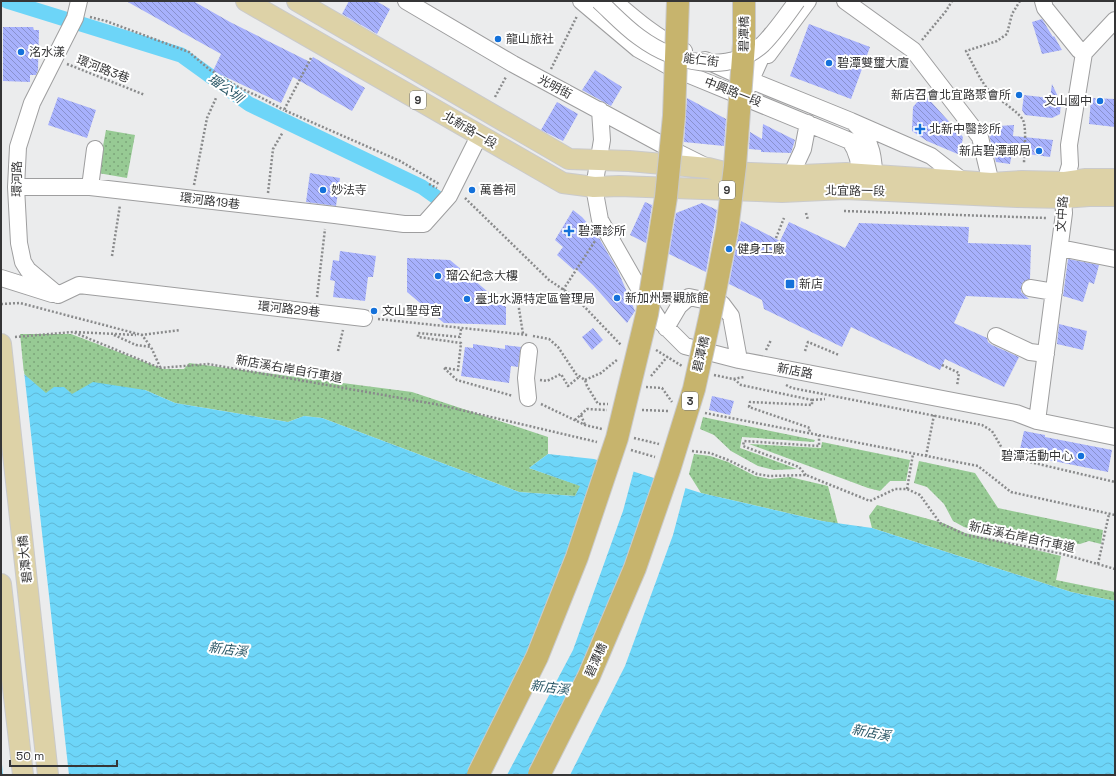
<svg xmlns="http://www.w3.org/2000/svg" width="1116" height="776" font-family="'Space Grotesk','Noto Sans TC',sans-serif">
	<defs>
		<pattern id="grass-dots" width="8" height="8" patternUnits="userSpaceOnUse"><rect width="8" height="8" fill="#97ca94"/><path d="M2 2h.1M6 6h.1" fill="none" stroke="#7ca57a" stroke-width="1.8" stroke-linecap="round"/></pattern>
		<pattern id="water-waves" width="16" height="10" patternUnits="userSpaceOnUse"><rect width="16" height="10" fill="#6dd5f8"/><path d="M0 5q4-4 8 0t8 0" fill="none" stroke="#5fb7d5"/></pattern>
		<pattern id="building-back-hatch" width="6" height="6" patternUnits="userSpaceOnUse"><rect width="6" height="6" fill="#a7b1fc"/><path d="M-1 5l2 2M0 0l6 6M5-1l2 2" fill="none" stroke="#8991cd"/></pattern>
	</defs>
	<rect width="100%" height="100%" fill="#ebeced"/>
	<!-- grass -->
	<path fill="url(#grass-dots)" d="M106,130L135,135L127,178L98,173Z
		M20,334H71L163,369H184L189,363L412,392L548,437V454L529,468L581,486L575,496L519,492L322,418L304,416L288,422L175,403L145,390L72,394H46L24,374Z
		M703,417L712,419L815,440L814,442L742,437L740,448L797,469L774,470L758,466L731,451L714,435L700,429Z
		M822,442L910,460L906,481H890L880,491L868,488L749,444L821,448Z
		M694,454L710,456L728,462L755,476L770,479L790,477L828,486L838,524L822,521L701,493L689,474Z
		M919,461L975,473L998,508L1103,530L1101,544L1089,541L1080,544L1037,542L992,535L964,527L953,521L944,504L927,487L914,483Z
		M877,505L943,523L965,533L1061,556L1056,580L1115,592V601L1071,592L872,528L869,516Z"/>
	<!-- water -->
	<path fill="url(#water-waves)" d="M1,366L24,374L46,393L54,387H64L72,394L93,382L145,390L175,403L288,422L304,416L322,418L519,492L575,496L580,486L529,468L548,454L594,459L701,493L822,521L872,528L1071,592L1115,601V775H1Z"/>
	<!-- pier -->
	<path fill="#ebeced" d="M1,364L24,371L69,775H3L1,754Z
		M599,459L634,470L623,511L573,650L507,775H467L512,689L582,519Z
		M655,476L686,486L673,535L625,666L570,775H528L593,653L645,511Z"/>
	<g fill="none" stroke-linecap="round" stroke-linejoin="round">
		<!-- canal -->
		<path stroke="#6dd5f8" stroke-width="15" d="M7,1L181,55L249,104L422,187L436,197"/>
	</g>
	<!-- building -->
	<path fill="url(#building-back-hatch)" d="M126,1H193L230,22L310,62L313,57L365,88L352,111L293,77L281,103L213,71L221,54Z
		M349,1H376L390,9L377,34L342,14Z
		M1042,19L1053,37L1054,36L1062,50L1042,54L1032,22Z
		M809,24L870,47L851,99L790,76Z
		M3,27H33L34,30H39L38,70L36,75H30V82L3,81Z
		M595,70L622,87L611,106L582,90Z
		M1052,84L1061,103L1060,114L1052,118L1025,115L1022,110L1024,95L1050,98Z
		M924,94L963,137L960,155L927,141L912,131L913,107Z
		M58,97L96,110L87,138L48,125Z
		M687,98L726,119L724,146L684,142Z
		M1091,98L1115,99V127L1089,124Z
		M557,102L578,114L563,141L541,130Z
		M763,124L795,140L791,153L761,152V150L749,149L750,132L762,139Z
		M1014,125L1013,136L1053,140L1050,157L1012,152L1010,164L996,162L989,135L984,127Z
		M310,173L340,178L336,206L306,202Z
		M645,202L652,205L646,243L630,235Z
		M702,203L717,210L706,272L669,254L676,213Z
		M573,210L582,217L589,225L598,239L599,238L618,271L635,311L627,323L593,285L575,268L574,270L557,255L563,247L555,240Z
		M741,221L780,241L789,222L845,248L859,223L969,227L968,243L1031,245L1030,279L1023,282L1021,287V292L1029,299L966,296L954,323L987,338L988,342L992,345L1019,357L1004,387L945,359L940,370L851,327L842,347L764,309L762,300L729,284Z
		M340,251L376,256L373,277H368L365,301L333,297L335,281L330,280L333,260L339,261Z
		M407,258L450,260L506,307V325L444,323L407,292Z
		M1068,259L1099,265L1094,284L1089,282L1083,302L1063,296Z
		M1059,324L1087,331L1083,350L1057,344Z
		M593,328L603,340L592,350L582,337Z
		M473,344L505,349V345L521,347L518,367L511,366L509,383L461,376L465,347L473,348Z
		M712,396L734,401L730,415L709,410Z
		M1024,431L1045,435V437L1112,450L1108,472L1019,454Z"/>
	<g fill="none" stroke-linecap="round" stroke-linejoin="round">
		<!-- minor casing -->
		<g stroke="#9e9e9f" stroke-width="18">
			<path id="minor" d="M406,1L513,64L661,144L703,165
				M581,1L638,49L670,67L850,141C859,154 861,170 860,185
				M614,1C636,20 657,38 684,51
				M845,1L913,50L980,137L991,183
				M1043,1L1045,8L1079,50L1084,53
				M768,55L808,1
				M705,60L740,76L851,121L931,156L963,181
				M746,91L771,35
				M600,110L602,140L594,187L600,220L644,297L659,320L685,346L739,360L1016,413L1037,421L1115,437
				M855,124C874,140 874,164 875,187
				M791,175L803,149L808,123
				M16,187H90L335,215L404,224H424L449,196L479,136
				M90,187L95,149
				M1060,248L1115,259
				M1,278L52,294
				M1030,288L1054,292
				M58,295L28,270L23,262L19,243L16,187L18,147L32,103L75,18L79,1
				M58,295L79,285L364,318
				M666,328L679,306L689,297L722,304L731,316L739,360
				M996,336L1030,352L1046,354
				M528,398L526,378L529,351
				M1037,421L1064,213L1063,198L1065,182L1070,165L1069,145L1084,53L1115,20"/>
		</g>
		<!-- major casing -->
		<g stroke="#cacacb" stroke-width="22">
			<path id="major" d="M246,1L563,183L594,187L619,186L782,192L845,189L1017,197L1063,198L1089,196H1115
				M297,1L569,159L629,161L708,168L724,172L802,175L846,173L963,181L991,183L1022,181L1065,182L1086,179H1115
				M1,344L48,775
				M1,584L23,775"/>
		</g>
		<!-- path -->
		<path stroke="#898a8b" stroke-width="2.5" stroke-dasharray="2 2" stroke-linecap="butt" d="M1020,1L1012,14L1007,34L997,41L966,51C973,64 981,82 990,92C998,99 1019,112 1023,120C1027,129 1024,154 1024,164
			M90,17L106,21L189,52L210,70L240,88L262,98L284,110
			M922,40L946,11L952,1
			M311,58L284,110L400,161L439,184
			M67,64L145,95
			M551,69L577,16
			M495,97L506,77
			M429,184L437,188
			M194,185L207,118L216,98
			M268,193L273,149L283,132
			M465,198L549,280L576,298L621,345
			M844,211L1046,218
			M806,213L808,220
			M776,238L784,218
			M112,256L120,205
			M563,290L595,241
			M517,296L523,334
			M317,297L325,229
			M1,304L20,303L142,335L151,347
			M378,319L528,335
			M75,332L136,335
			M114,335L136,345L151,347L160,367
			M141,335L180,330
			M533,336L549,339L558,347L576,374L585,380L587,386L598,404H608
			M15,337L73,332L160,368L208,364L440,405L597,442
			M656,350L682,366
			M766,350L771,340
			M338,351L343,330
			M805,351L808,342L839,355
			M942,365L959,373L957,386
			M444,368L457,380L513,396
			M445,368L458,370L461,343L418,337V333L460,337L461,329
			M714,375L733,379L744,377
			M651,376L668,356
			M734,379L741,385L812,400V405L750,402L749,407L810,428L809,433
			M540,380L547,381L561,374L568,386L579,377
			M585,380L601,373L618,359
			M786,385L792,388L982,425L992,431L1003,450L1017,459L1115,482
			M646,387L662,388L672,402
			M812,400L825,399
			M541,404L585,425L602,429
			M642,410L669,411
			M705,413L978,466L1011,492L1115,515
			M581,415L585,425
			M575,420L587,409L607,410
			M634,438L659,444
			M631,450L655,457
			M692,451L710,453L728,460L757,474L769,476L806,475L870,501L895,489H907L920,495L940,523L966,535L1059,553L1115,569
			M926,456L934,415
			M806,475L799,467L743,446L744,441L819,446V435
			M907,489L913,454
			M1098,564L1109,514"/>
		<!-- minor -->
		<use href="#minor" stroke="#fff" stroke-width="16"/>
		<!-- major -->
		<use href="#major" stroke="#ddd2a7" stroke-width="20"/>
		<!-- minor-bridge casing -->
		<g stroke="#9e9e9f" stroke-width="18" stroke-linecap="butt">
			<path id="minor-bridge" d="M599,1C612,13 625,27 639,37C674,63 728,76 763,44C776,31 786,16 797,1"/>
		</g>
		<!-- highway-bridge casing -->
		<g stroke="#cacacb" stroke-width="24" stroke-linecap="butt">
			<path id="highway-bridge" d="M478,775L537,657L577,557L617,438L647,314L666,197L674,116L678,1
				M539,775L589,676L635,568L669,470L694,389L710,317L727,230L735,166L744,44V1"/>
		</g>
		<!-- minor-bridge -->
		<use href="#minor-bridge" stroke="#fff" stroke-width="16"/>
		<!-- highway-bridge -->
		<use href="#highway-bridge" stroke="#c7b46d" stroke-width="22"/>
	</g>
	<!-- markers -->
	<g fill="#1471da" stroke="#fff" stroke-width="1.5">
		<circle cx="498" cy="39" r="4"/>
		<circle cx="21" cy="52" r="4"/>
		<circle cx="829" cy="63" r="4"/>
		<circle cx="1019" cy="95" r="4"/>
		<circle cx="1100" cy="101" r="4"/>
		<path d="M918 123h4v4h4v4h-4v4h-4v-4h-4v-4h4z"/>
		<circle cx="1039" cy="151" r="4"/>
		<circle cx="323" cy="190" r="4"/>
		<circle cx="472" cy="190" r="4"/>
		<path d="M567 225h4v4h4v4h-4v4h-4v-4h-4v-4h4z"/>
		<circle cx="729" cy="249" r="4"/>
		<circle cx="438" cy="276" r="4"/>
		<rect x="785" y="279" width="10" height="10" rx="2"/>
		<circle cx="617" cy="298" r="4"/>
		<circle cx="467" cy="299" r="4"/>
		<circle cx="374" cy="311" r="4"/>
		<circle cx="1081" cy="456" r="4"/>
	</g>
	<g text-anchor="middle" stroke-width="4" stroke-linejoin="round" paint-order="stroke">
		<!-- shield labels -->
		<g fill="#fff" stroke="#727272" stroke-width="1">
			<rect x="410" y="91" width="16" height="18" rx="3"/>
			<rect x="719" y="181" width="16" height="18" rx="3"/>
			<rect x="682" y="392" width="16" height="18" rx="3"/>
		</g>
		<g font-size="11" font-weight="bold" fill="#353536">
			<text x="418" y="104">9</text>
			<text x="727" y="194">9</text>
			<text x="690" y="405">3</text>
		</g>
		<!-- street labels -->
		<g font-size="12" fill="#353536" stroke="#fff">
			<text transform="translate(744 34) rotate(-89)" y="4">碧潭橋</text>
			<text transform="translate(701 60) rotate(7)" y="4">能仁街</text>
			<text transform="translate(103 69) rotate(21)" y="4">環河路3巷</text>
			<text transform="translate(555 87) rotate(28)" y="4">光明街</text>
			<text transform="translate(733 92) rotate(21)" y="4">中興路一段</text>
			<text transform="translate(470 130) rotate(30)" y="4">北新路一段</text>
			<text transform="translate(17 179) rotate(-89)" y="4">環河路</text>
			<text transform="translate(855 191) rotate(1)" y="4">北宜路一段</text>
			<text transform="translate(210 201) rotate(7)" y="4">環河路19巷</text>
			<text transform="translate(1062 214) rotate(-86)" y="4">文中路</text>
			<text transform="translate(289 309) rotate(6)" y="4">環河路29巷</text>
			<text transform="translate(701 354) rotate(-77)" y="4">碧潭橋</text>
			<text transform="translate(289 369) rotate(10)" y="4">新店溪右岸自行車道</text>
			<text transform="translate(795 371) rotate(11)" y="4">新店路</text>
			<text transform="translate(1022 537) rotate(12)" y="4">新店溪右岸自行車道</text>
			<text transform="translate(25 559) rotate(-96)" y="4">碧潭大橋</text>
			<text transform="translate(596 660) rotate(-66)" y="4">碧潭橋</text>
		</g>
		<!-- poi labels -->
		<g font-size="12" fill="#353536" stroke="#fff" text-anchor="start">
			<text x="506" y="43">龍山旅社</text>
			<text x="29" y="56">洺水漾</text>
			<text x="837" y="67">碧潭雙璽大廈</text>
			<text x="1011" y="99" text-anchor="end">新店召會北宜路聚會所</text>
			<text x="1092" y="105" text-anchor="end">文山國中</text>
			<text x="929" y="133">北新中醫診所</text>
			<text x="1031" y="155" text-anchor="end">新店碧潭郵局</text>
			<text x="331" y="194">妙法寺</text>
			<text x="480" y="194">萬善祠</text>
			<text x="578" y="235">碧潭診所</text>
			<text x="737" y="253">健身工廠</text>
			<text x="446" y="280">瑠公紀念大樓</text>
			<text x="799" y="288">新店</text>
			<text x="625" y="302">新加州景觀旅館</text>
			<text x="475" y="303">臺北水源特定區管理局</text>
			<text x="382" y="315">文山聖母宮</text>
			<text x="1073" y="460" text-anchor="end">碧潭活動中心</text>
		</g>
		<!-- water labels -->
		<g font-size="13" font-style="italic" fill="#2a5766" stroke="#fff">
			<text transform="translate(226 88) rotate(36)" y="5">瑠公圳</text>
			<text transform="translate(228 649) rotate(7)" y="5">新店溪</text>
			<text transform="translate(550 687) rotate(7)" y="5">新店溪</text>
			<text transform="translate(871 732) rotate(11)" y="5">新店溪</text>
		</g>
	</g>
	<!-- border -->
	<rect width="1116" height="776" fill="none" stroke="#353536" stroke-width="4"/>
	<!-- scale -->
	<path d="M10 760v6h107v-6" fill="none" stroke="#353536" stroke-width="2"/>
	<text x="16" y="760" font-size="12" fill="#353536" stroke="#ffffff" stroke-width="3" paint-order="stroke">50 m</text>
</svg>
